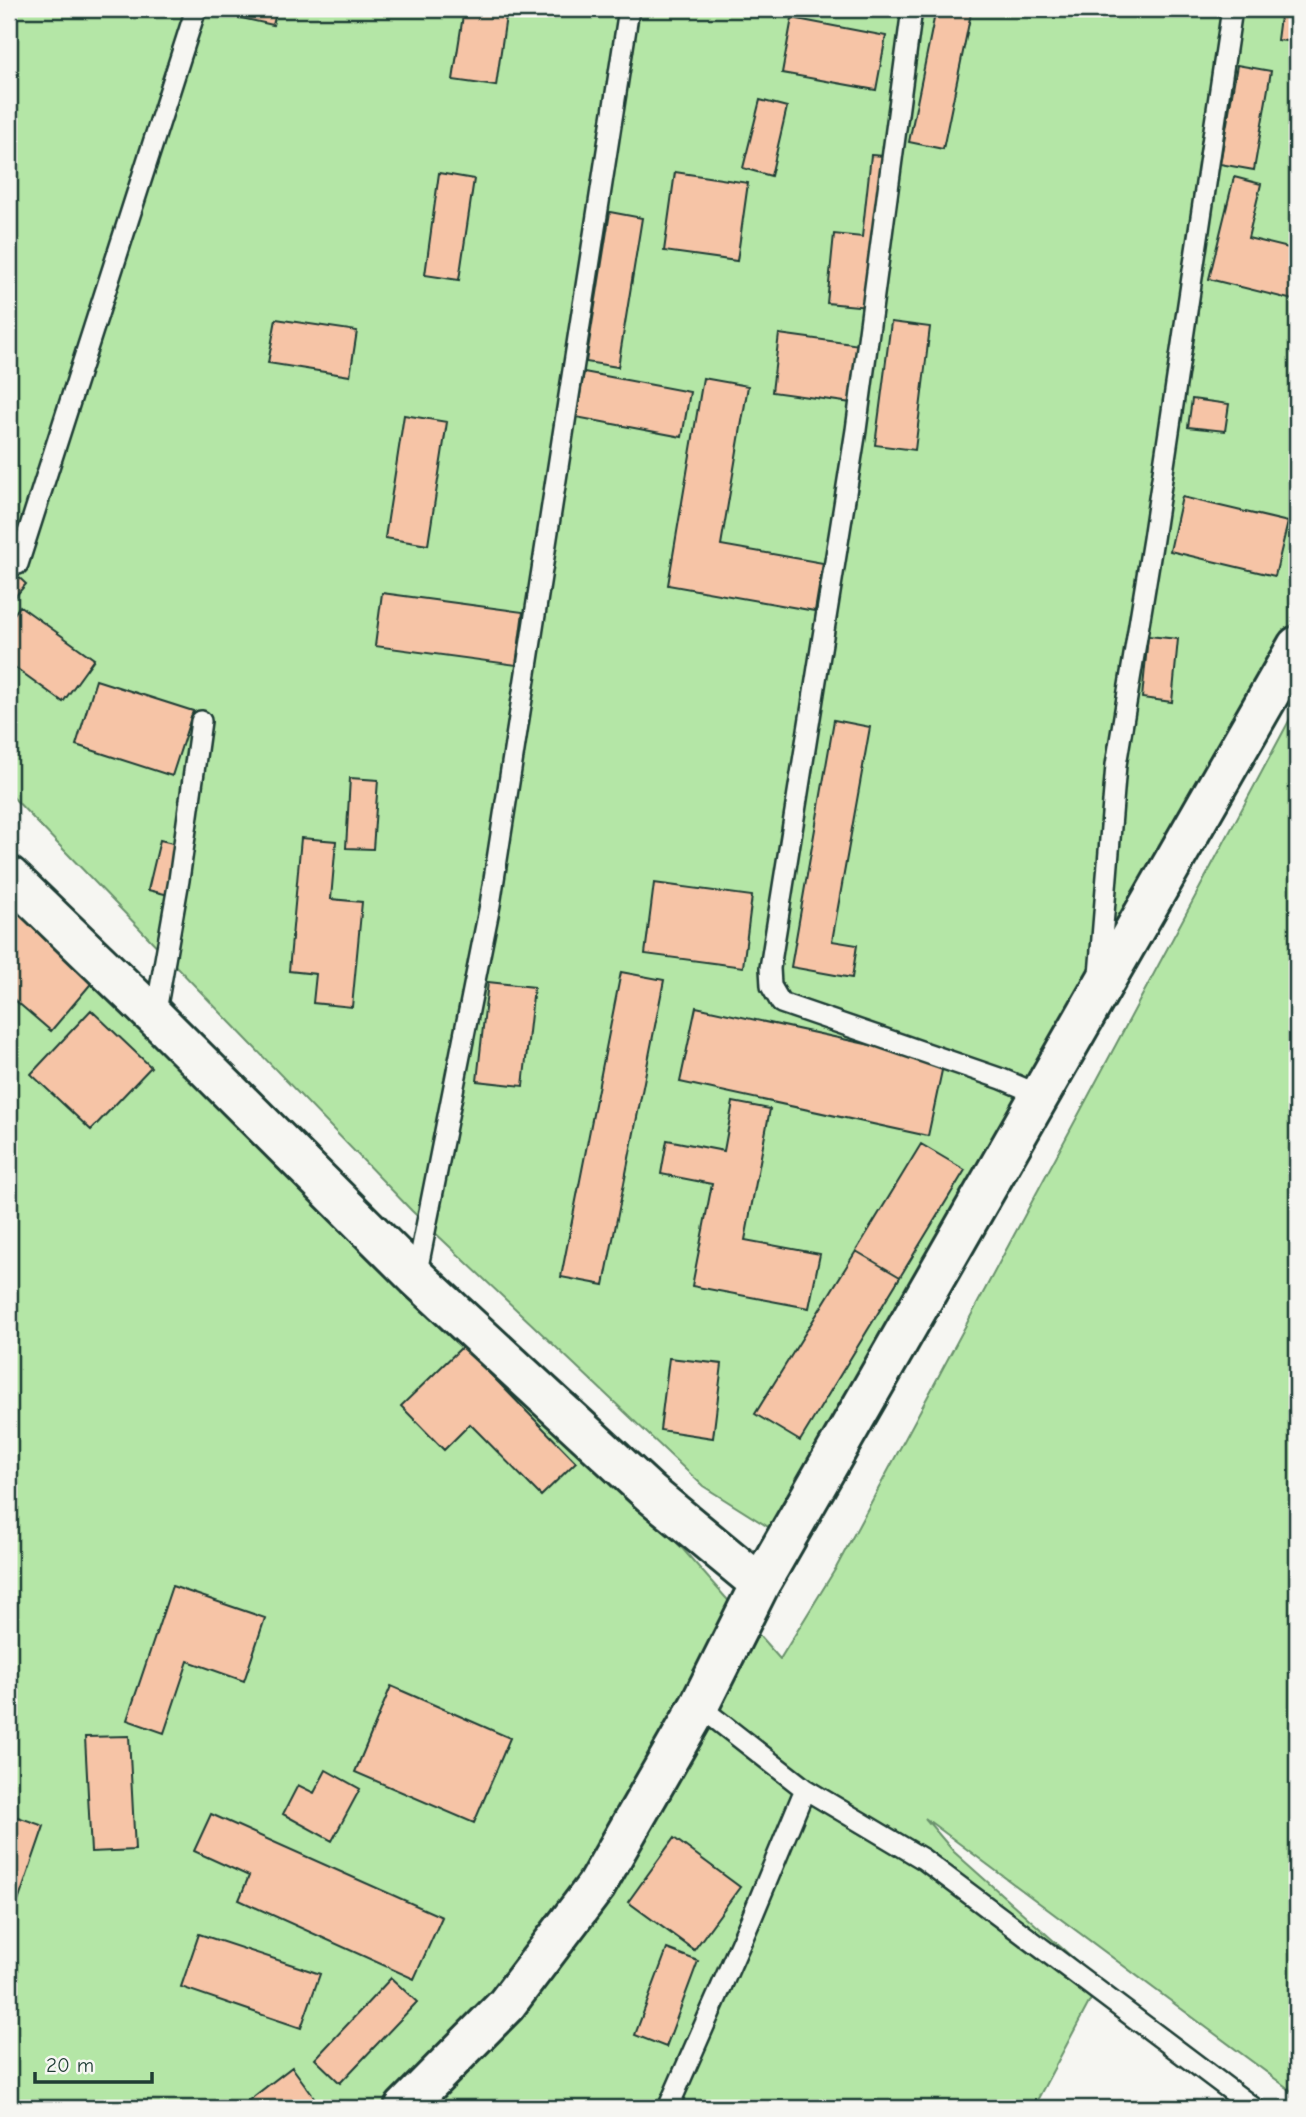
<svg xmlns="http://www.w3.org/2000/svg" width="1306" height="2117" font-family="'Comic Neue',sans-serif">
	<rect width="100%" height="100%" fill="#f6f6f2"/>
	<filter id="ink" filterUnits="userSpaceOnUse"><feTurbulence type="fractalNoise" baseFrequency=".0143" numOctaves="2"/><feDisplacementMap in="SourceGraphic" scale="14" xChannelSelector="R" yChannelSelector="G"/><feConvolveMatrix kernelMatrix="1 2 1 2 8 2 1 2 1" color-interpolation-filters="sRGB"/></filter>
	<g filter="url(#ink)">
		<!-- green -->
		<path fill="#b4e6a6" stroke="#6a926d" stroke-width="2" d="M9,9H1297V632L770,1528L703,1486L412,1211L9,793Z
			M1297,706V2095L925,1818L954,1852L1100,1982L1033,2108H9V873L680,1546L780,1659L836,1568Z"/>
		<!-- building -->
		<path fill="#f6c4a6" stroke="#1f3d34" stroke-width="2" d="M233,9H277L273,25L232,16Z
			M464,9H507L496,86L453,80Z
			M777,9H807L806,16L777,11Z
			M936,9H953L971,13L943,149L909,142Z
			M1281,9H1297V42L1277,40Z
			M792,18L886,36L876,90L782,73Z
			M1237,65L1271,71L1254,170L1220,164Z
			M760,100L787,107L771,176L743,168Z
			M871,155L884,156L868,307L827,303L834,234L862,237Z
			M675,172L748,183L737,261L664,251Z
			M439,173L474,179L459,280L425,275Z
			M1234,177L1261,184L1248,238L1297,250V301L1209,279Z
			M610,212L642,218L618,367L586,362Z
			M276,319L357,331L350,376L268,363Z
			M891,322L930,327L915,450L875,445Z
			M779,334L860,345L852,403L772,392Z
			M584,372L690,392L682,437L576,417Z
			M703,378L748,386L721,545L823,563L815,611L668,585Z
			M1192,399L1229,404L1225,431L1188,427Z
			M404,415L447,422L428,545L385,538Z
			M1182,497L1288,522L1275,576L1170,551Z
			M9,568L26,584L9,604Z
			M382,593L523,612L516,665L375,646Z
			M20,606L94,659L63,702L9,663V621Z
			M1148,636L1178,639L1172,702L1142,698Z
			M96,680L193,711L172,776L76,745Z
			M834,720L870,727L832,941L857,945L852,978L791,967Z
			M350,778L378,780L373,849L346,848Z
			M301,838L336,841L331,899L362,902L352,1007L313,1003L316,974L289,971Z
			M160,840L181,845L169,895L148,890Z
			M654,883L752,896L743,967L645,954Z
			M9,897L100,973L51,1031L9,995Z
			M621,972L664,980L604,1285L561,1277Z
			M488,982L534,987L523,1086L477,1081Z
			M696,1007L944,1061L928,1136L680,1082Z
			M91,1010L151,1067L91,1130L31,1074Z
			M733,1102L770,1109L745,1240L820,1254L809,1308L692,1286L712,1184L661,1174L667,1140L724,1151Z
			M921,1144L965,1170L900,1277L856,1251Z
			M856,1251L900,1277L800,1441L755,1414Z
			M463,1346L576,1462L541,1496L470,1424L444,1450L401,1406Z
			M669,1358L722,1364L713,1438L660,1430Z
			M172,1586L265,1618L244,1681L188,1661L164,1733L127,1720Z
			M391,1686L510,1738L474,1823L355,1772Z
			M129,1736L135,1850L91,1852L85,1737Z
			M326,1770L360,1789L332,1841L283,1814L298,1785L314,1793Z
			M9,1814L44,1826L9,1928Z
			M211,1814L442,1917L414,1979L239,1900L249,1876L194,1851Z
			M674,1838L740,1887L694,1950L628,1902Z
			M199,1934L320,1974L301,2028L181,1987Z
			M667,1949L698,1961L666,2047L635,2035Z
			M391,1978L417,2002L340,2083L315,2059Z
			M292,2067L316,2100L305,2108H239Z"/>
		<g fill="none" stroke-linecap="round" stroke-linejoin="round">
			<!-- service casing -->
			<g stroke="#1f3d34" stroke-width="24">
				<path id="service" d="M912,9L856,430L770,968L771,986L781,1003L1002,1079L1040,1095
					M18,564L196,9
					M1099,975L1116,765L1153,539L1232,9
					M155,1017L179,880L201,721
					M416,1277L490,905L629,9
					M805,1789L923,1859L1254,2108
					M668,2108L752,1917L805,1789L699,1706"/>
			</g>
			<!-- tertiary casing -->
			<g stroke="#1f3d34" stroke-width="44">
				<path id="tertiary" d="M9,876L155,1017L416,1277L651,1494L760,1584
					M404,2108L506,2005L596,1886L699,1706L760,1584L1297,646"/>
			</g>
			<!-- service -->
			<use href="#service" stroke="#f6f6f2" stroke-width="19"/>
			<!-- tertiary -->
			<use href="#tertiary" stroke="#f6f6f2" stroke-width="38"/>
		</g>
	</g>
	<!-- margin -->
	<rect width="1306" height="2117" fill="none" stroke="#f6f6f2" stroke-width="35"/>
	<rect x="18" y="18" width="1271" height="2082" fill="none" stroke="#1f3d34" stroke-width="2.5" filter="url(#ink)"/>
	<!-- scale -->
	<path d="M35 2072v10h117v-10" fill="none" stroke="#1f3d34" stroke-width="3.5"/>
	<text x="46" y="2072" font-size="21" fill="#1f3d34" stroke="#f6f6f2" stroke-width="5" paint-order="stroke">20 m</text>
</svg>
